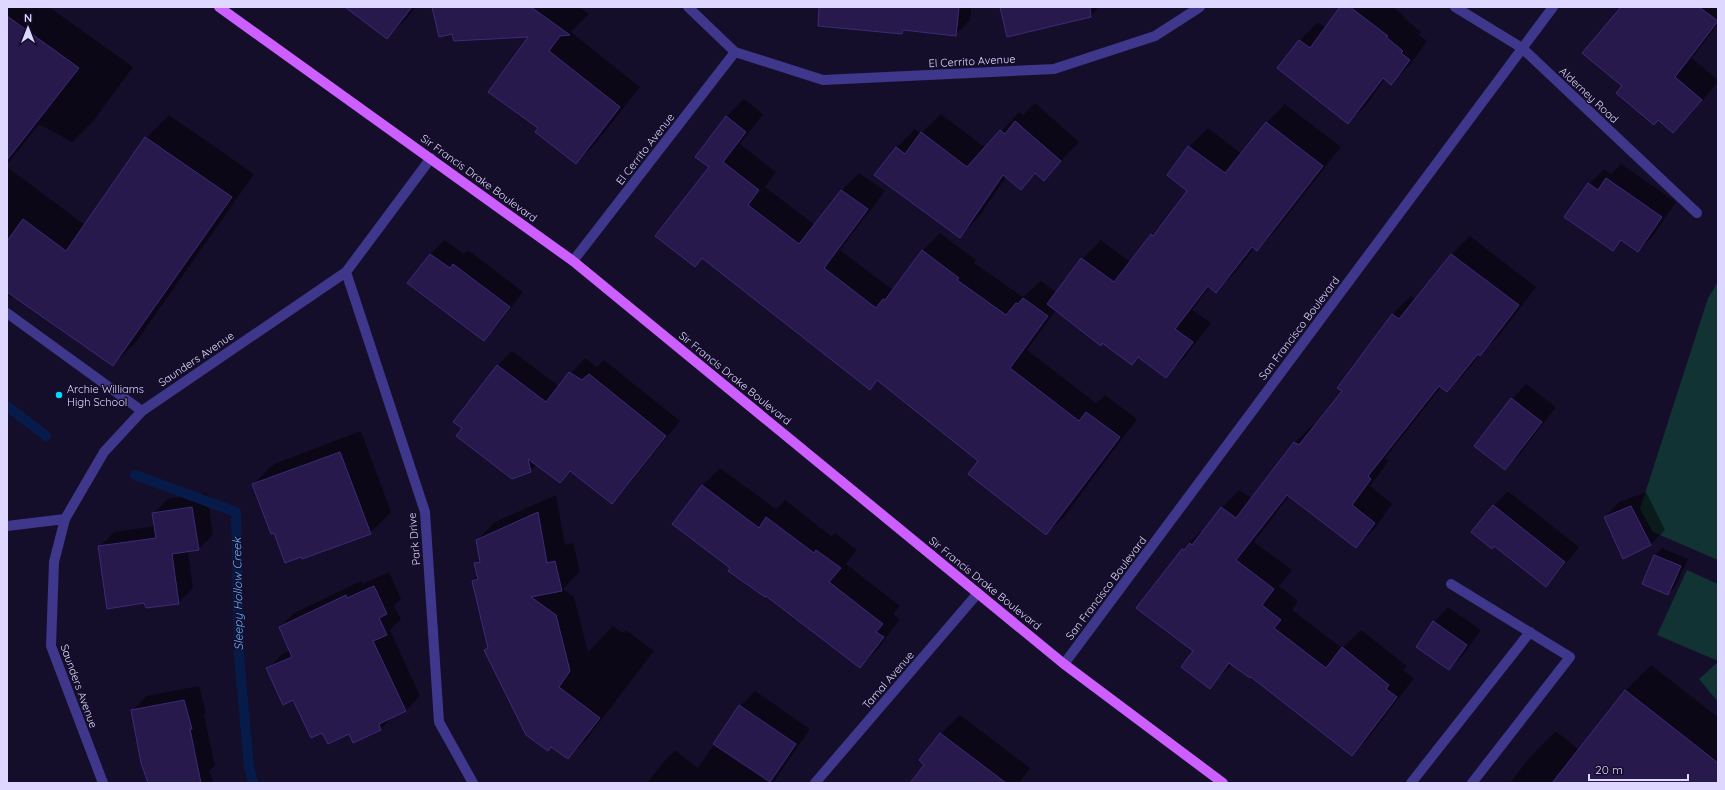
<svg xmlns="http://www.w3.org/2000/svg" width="1725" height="790" font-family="Quicksand,sans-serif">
	<rect width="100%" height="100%" fill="#150e2a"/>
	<!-- green -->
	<path fill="#113334" d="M1718,282V560L1653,532L1640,509L1708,298Z
		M1687,570L1718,584V661L1657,635Z
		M1718,662V702L1699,679Z"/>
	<!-- shadow -->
	<path fill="#0007" d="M7,7H49L133,67L95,119L72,142L39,124L7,165Z
		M346,7H415L408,17L387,38Z
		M433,7H579L589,14L571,32L640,87L596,143L576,163L540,128L530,36L453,32Z
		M813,7H971L970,20L955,35L906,30L902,33L854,21Z
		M1001,7H1099L1090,17Z
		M1342,7H1393L1405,17L1404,18L1421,32L1419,35L1427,41L1410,65L1391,83L1385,79L1366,105L1348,123L1278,68L1300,40L1318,22L1326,28Z
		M1625,7H1718V24L1692,58L1718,80V82L1692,113L1673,131L1623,86Z
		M744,99L763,114L740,144L776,172L765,187L815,225L842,190L859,173L885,191L840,250L893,290L922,251L940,233L976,260L974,263L1023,297L1041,281L1057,293L1082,259L1101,240L1130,262L1152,235L1165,221L1189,191L1168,175L1189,147L1208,128L1242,154L1266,123L1285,104L1341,147L1275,231L1257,250L1254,248L1235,273L1216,291L1210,287L1192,310L1211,323L1184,358L1166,377L1139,357L1132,364L1056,310L1027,350L1096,403L1105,395L1137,419L1064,517L1046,534L979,461L878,380L870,388L703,258L695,266L710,167L726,117Z
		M1035,103L1079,142L1044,179L1036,173L1021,188L1007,176L978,218L960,236L896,148L915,129L921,133L941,114L986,148L1019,112L1023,115Z
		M169,115L254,174L136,342L113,365L14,296L11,298L7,295V167L85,225L146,138Z
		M1621,164L1676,202L1653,236L1638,251L1623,240L1613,250L1565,217L1589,184L1604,169L1611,174Z
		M1470,236L1536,287L1499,336L1480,354L1466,372L1447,391L1442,386L1385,458L1389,460L1370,486L1392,504L1375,528L1356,547L1289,496L1254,542L1292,570L1279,586L1298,601L1292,610L1342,648L1361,630L1407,666L1403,670L1414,678L1370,736L1352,755L1251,676L1232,664L1210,687L1195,651L1138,607L1183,549L1201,531L1202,532L1221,508L1240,490L1252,499L1295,442L1314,424L1316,426L1344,391L1338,387L1393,314L1411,296L1416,300L1452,254Z
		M445,240L464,254L468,250L523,292L498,325L484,339L408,283L430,254Z
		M512,351L559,386L585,358L597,367L604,360L680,421L626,488L612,503L571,471L560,482L537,464L530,471L497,366Z
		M1526,384L1556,407L1520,454L1505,468L1512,399Z
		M361,431L391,512L370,533L253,484L274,464Z
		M720,468L776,509L785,500L831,536L835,533L857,550L846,564L900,606L893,614L900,619L877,650L860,667L673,524L703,485Z
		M1508,491L1579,547L1560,571L1546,586L1493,506Z
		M1646,492L1665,530L1650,545L1605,517L1619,502Z
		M207,493L213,535L198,549L188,551L193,588L178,603L144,602L99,547L114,532L155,526L153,514L168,499Z
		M556,495L565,545L573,543L580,571L563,589L574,597L588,652L613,626L623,633L626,630L654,651L586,740L568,758L485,650L489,646L473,581L478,575L475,563L480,558L477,540L495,522Z
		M1662,548L1688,559L1675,587L1668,594L1655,555Z
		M389,572L401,599L394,606L401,619L390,630L420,696L406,711L393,716L381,729L353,741L349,733L323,732L268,669L282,654L290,650L280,627L294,613L361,581L362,584Z
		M1448,607L1481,630L1464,654L1449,669L1434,622Z
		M1651,665L1718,717V783H1510L1530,757L1556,731L1579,750L1625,691Z
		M199,686L206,713L204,715L215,766L209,771L214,783H149L132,711L146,696Z
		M755,691L810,729L773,783H647L661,765L675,750L698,768L740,706Z
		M960,715L1030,768L1019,783H911L925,765L920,760L941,734Z"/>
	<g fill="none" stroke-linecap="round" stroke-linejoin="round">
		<!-- stream -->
		<path stroke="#071b4a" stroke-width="10" d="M7,406L46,436
			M135,475L236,512L239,656L249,767L253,783"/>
	</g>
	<!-- building -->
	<path fill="#27194c" stroke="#3e2a79" d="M345,7H412L387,39Z
		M432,7H531L570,35L560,36L549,51L620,107L576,164L535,132L538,128L488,92L528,37L454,41L452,34L439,37Z
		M819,7H959L956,36L903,30L902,34L818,26Z
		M1000,7H1090L1091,17L1007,37Z
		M1340,7H1350L1388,36L1386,37L1403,51L1401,53L1410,60L1391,85L1383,78L1348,124L1277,68L1299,40L1310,48Z
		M1621,7H1699L1718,21L1675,77L1702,100L1673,133L1658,120L1654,125L1616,93L1622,86L1582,53Z
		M7,16L79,68L7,160Z
		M726,116L746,132L723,162L759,190L748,205L799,244L841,190L868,209L824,268L876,308L883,299L885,300L922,250L959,278L957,280L1006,315L1016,303L1018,304L1023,298L1048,316L1010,368L1079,421L1086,412L1120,437L1046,535L968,474L978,461L877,380L870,390L702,258L695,267L655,236L709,167L695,157Z
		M1015,121L1061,161L1044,181L1035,173L1021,190L1003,175L960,238L874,175L896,147L905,154L921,132L967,167L1000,130L1005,134Z
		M1266,122L1323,166L1257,251L1252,247L1216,293L1208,286L1175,329L1193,342L1166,378L1138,357L1132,365L1102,343L1101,346L1047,304L1081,258L1114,282L1151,234L1153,236L1187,191L1167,175L1188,146L1225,173Z
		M145,137L232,197L113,366L7,292V241L23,219L66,251Z
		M1606,178L1662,217L1638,252L1621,240L1613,251L1564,217L1588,183L1598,190Z
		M430,254L450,268L453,264L510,307L484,341L407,283Z
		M1451,254L1519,305L1480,356L1478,354L1447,392L1439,386L1368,476L1371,479L1352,505L1375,523L1356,548L1287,495L1236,560L1274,589L1262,605L1281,620L1274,628L1326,668L1342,647L1389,685L1386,689L1397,697L1352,756L1251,677L1250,678L1229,663L1210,689L1181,667L1193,651L1136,608L1182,549L1184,550L1190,543L1192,545L1221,507L1236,518L1294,442L1299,445L1342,391L1337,388L1392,314L1399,319Z
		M497,365L546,402L569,372L582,380L589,374L666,436L612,504L570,471L560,483L528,459L531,472L512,479L456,436L462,428L453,422Z
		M1511,398L1542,422L1505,470L1474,446Z
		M340,452L371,534L302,559L301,557L285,563L274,533L271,534L252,484Z
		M702,485L759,528L766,517L814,553L816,550L841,568L829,582L883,624L876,632L884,637L860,668L766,596L765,597L728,571L730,568L672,524Z
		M1493,505L1565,562L1546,587L1494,546L1492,549L1471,532Z
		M1631,506L1651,545L1623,559L1604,517Z
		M192,507L199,550L172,554L179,604L146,608L144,603L107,609L98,546L156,538L152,513Z
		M538,512L547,563L555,561L562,591L531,597L556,615L570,671L559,687L600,718L568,759L551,747L548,751L526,735L484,650L488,648L472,581L478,579L474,563L480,562L476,540Z
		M1654,555L1681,566L1668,595L1642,584Z
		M374,586L387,614L379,618L387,635L373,641L406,711L379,724L381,730L353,743L349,734L328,744L322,733L311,738L293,700L283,705L266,668L292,657L279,627L346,595L347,598Z
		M1433,621L1467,645L1449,670L1416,647Z
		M1625,690L1718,763V783H1552Z
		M184,700L192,729H190L201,783H148L141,763L131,710Z
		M739,705L796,744L770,782L713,744Z
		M940,733L1006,783H910L924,765L919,760Z"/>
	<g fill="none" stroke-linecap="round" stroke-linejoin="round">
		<!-- service -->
		<path stroke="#3f378b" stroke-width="10" d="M7,313L142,411
			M7,526L65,519
			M1451,584L1570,657L1472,783
			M1411,783L1530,632"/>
		<!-- minor -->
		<path stroke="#3f378b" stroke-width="10" d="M1455,7L1522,48L1697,213
			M735,52L823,80L1054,69L1155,36L1200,7
			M573,261L735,52L688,7
			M346,272L425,512L439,722L473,783
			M1064,664L1553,7
			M103,783L51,646L54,562L65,519L104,452L142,411L346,272L431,158
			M815,783L978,593"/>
		<!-- primary -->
		<path stroke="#cd5eff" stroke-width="10" d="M219,7L573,261L1064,664L1223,783"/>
	</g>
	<!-- markers -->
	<circle fill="#03d6ff" stroke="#150e2a" stroke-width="1.5" cx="59" cy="395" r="4"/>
	<g text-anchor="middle" stroke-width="3" stroke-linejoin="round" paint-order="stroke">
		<!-- street labels -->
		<g font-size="11" fill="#ded7ff" stroke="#150e2a">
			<text transform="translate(972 61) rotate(-3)" y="4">El Cerrito Avenue</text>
			<text transform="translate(1589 95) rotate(43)" y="4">Alderney Road</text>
			<text transform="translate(645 149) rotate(-52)" y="4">El Cerrito Avenue</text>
			<text transform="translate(479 178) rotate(36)" y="4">Sir Francis Drake Boulevard</text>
			<text transform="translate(1299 328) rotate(-53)" y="4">San Francisco Boulevard</text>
			<text transform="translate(196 359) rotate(-34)" y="4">Saunders Avenue</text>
			<text transform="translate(735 378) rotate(39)" y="4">Sir Francis Drake Boulevard</text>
			<text transform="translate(414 539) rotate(-95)" y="4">Park Drive</text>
			<text transform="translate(985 583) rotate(39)" y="4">Sir Francis Drake Boulevard</text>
			<text transform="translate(1106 588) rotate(-53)" y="4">San Francisco Boulevard</text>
			<text transform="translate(888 680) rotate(-49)" y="4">Tamal Avenue</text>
			<text transform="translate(79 686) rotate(70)" y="4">Saunders Avenue</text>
		</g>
		<!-- poi labels -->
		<g font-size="11" fill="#ded7ff" stroke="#150e2a" text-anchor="start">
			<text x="67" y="393">Archie Williams<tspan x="67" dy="13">High School</tspan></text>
		</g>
		<!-- water labels -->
		<g font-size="12" font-style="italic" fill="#65aeff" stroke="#150e2a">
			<text transform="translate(238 594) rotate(-91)" y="4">Sleepy Hollow Creek</text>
		</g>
	</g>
	<!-- border -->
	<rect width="1725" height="790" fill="none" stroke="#ded7ff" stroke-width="16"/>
	<!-- north arrow -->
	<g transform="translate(28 28)" stroke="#150e2a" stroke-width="3" paint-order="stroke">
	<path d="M0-3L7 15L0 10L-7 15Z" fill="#ded7ff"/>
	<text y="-6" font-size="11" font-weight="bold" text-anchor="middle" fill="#ded7ff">N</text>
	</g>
	<!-- scale -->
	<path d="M1589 774v6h99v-6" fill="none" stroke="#ded7ff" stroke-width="2"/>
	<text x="1595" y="774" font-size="12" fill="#ded7ff" stroke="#150e2a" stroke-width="3" paint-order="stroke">20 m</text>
</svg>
